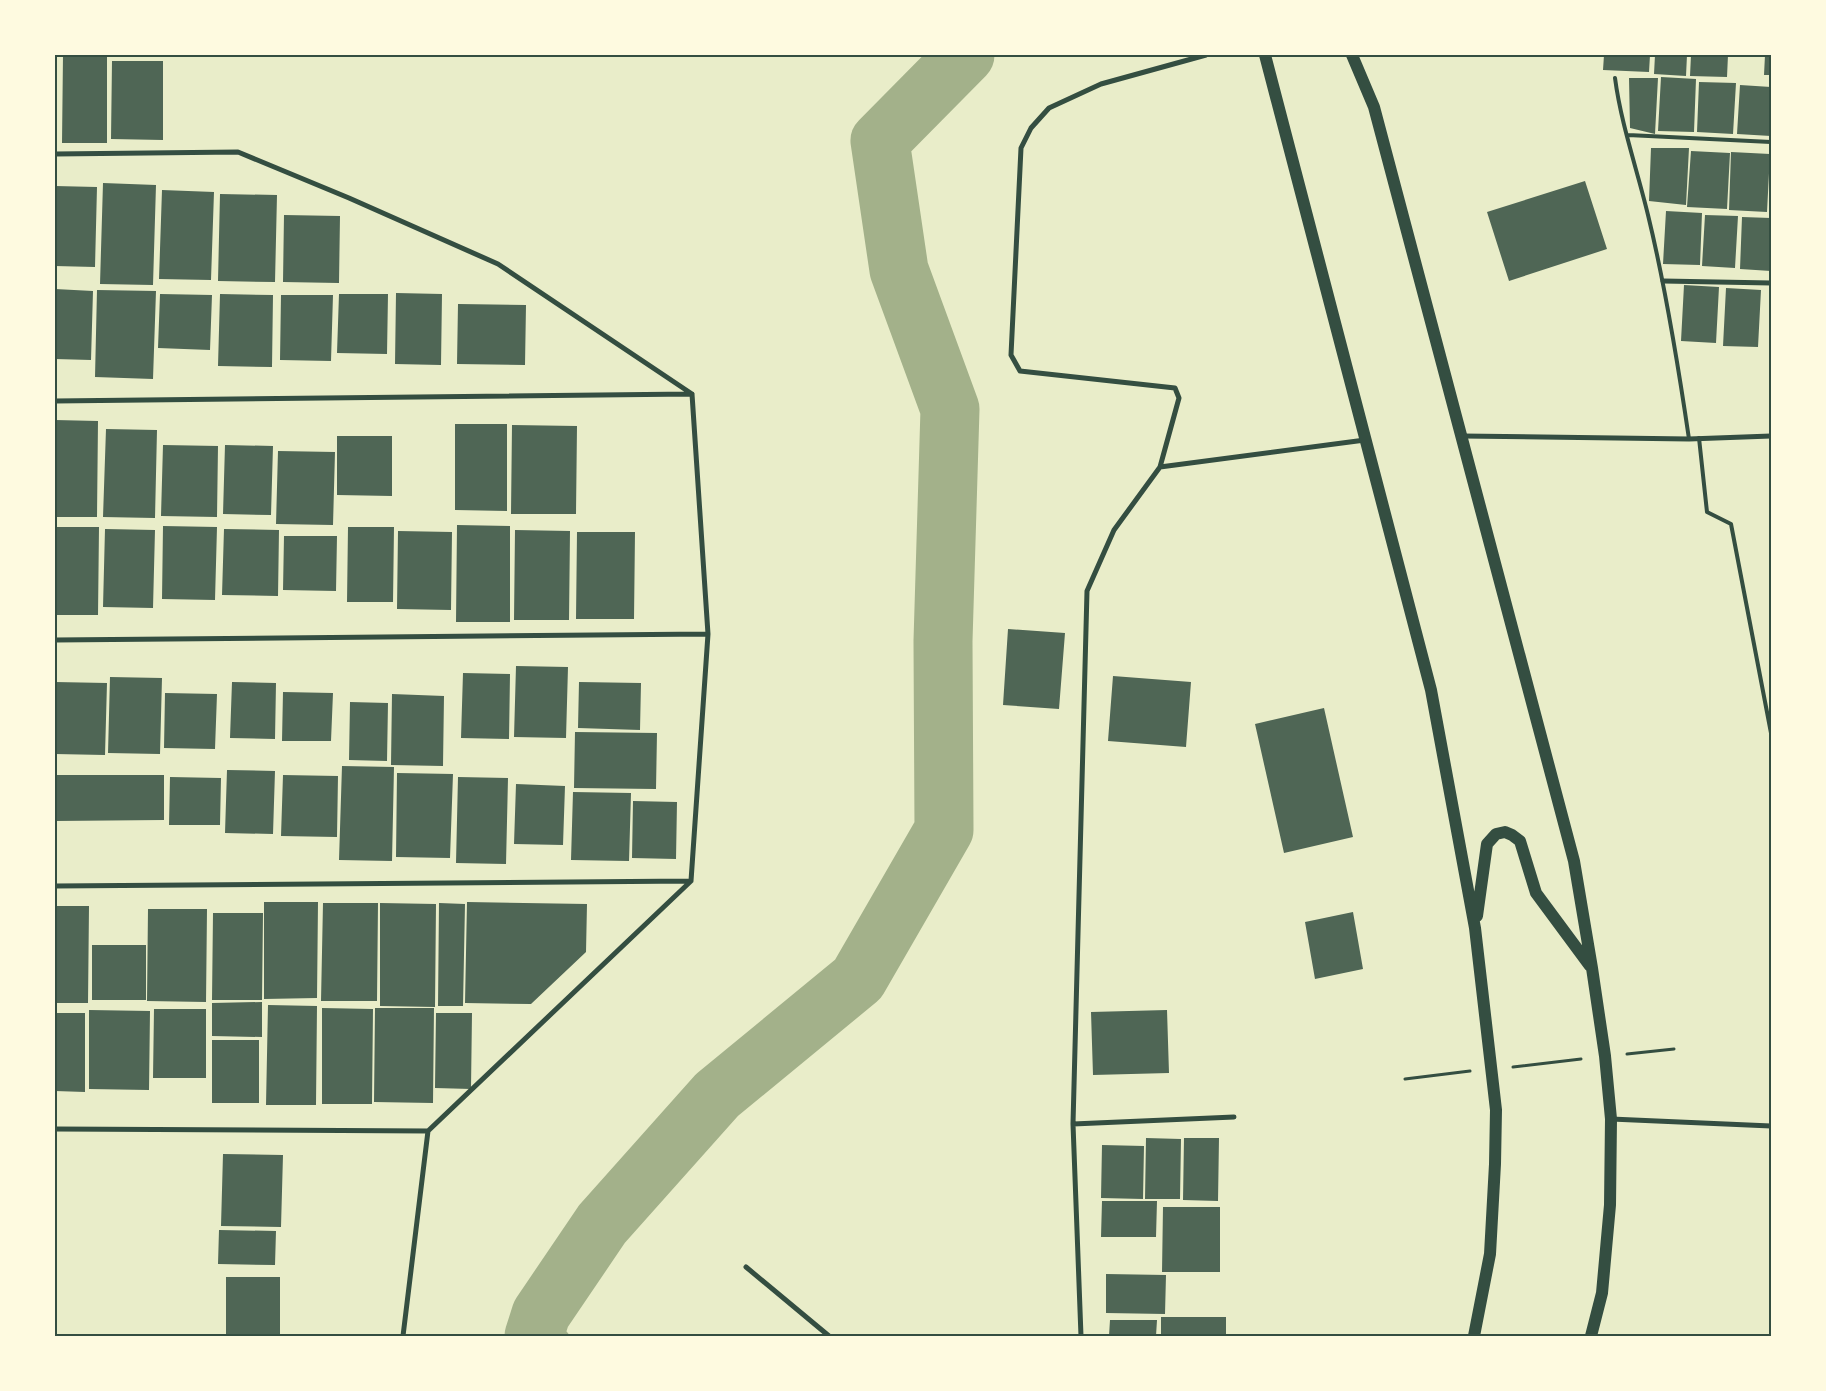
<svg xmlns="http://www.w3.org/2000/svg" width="1826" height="1391" font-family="'Public Sans',sans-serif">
	<rect width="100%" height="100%" fill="#e9edc9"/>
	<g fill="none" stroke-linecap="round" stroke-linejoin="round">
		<!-- stream -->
		<path stroke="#a3b18a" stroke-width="10" d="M541,1314L564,1336"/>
		<!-- river -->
		<path stroke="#a3b18a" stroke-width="59" d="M534,1336L541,1314L602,1224L717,1095L858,979L944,830L943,641L950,409L899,270L880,141L965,55"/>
	</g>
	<!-- building -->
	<path fill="#4f6655" d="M63,55H107V143H62Z
		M1604,55H1650L1649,72L1603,70Z
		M1655,55H1687L1686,76L1654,74Z
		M1691,55H1728L1727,77L1690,76Z
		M1765,55H1771V75H1764Z
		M112,61H163V140L111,139Z
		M1661,77L1696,79L1694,132L1658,131Z
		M1629,78H1658L1655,134L1630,128Z
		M1699,82L1736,83L1733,134L1697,132Z
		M1740,85L1771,87V136L1737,134Z
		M1651,148H1689L1686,205L1649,201Z
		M1691,151L1730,153L1727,209L1687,207Z
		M1731,152L1770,154L1767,212L1729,210Z
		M1585,181L1607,249L1509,281L1487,212Z
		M103,183L156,185L153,285L100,284Z
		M55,186L97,187L95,267L55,266Z
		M162,190L214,192L211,280L159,279Z
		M220,194L277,195L275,282L218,281Z
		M1666,211L1702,213L1700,265L1663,264Z
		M284,215L340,216L339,283L283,282Z
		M1705,215L1738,216L1735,268L1702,266Z
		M1742,217L1771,218V271L1740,269Z
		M1684,285L1719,287L1716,343L1681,341Z
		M1726,288L1761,290L1758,347L1723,346Z
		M55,289L93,291L91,360L55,359Z
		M97,290L156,291L153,379L95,377Z
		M396,293L442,294L441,365L395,364Z
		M160,294L212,295L210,350L158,348Z
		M220,294L273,295L272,367L218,366Z
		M339,294H388L387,354L337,353Z
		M281,295H333L331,361L280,360Z
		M458,304L526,305L525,365L457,364Z
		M55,420L98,421L97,517H55Z
		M455,424H507V511L455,510Z
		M512,425L577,426L576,514H511Z
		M106,429L157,430L155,518L103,517Z
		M337,436H392V496L337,495Z
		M163,445L218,446L217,517L161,516Z
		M225,445L273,446L271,515L223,514Z
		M278,451L335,452L333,525L276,524Z
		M457,525L510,526V622H456Z
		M163,526L217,527L215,600L162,599Z
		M55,527H99L98,615H55Z
		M348,527H394L393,602H347Z
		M105,529L155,530L153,608L103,607Z
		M224,529L279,530L278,596L222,595Z
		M515,530L570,531L569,620H514Z
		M398,531L452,532L451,610L397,609Z
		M577,532H635L634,619H576Z
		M284,536H337L336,591L283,590Z
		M1008,629L1065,633L1059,709L1003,705Z
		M516,666L568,667L566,738L514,737Z
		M463,673L510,674L509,739L461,738Z
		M1113,676L1191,682L1186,747L1108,741Z
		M110,677L162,678L160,754L108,753Z
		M55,682L107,683L105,755L55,754Z
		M232,682L276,683L275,739L230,738Z
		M579,682L641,683L640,730L578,728Z
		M283,692L333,693L331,741H282Z
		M165,693L217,694L215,749L164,748Z
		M392,694L444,696L443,766L391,765Z
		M350,702L388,703L387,761L349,760Z
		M1324,708L1353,837L1284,853L1255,724Z
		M575,732L657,733L656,789L574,788Z
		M342,766L394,767L392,861L339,860Z
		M227,770L275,771L273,834L225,833Z
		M397,773L453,774L450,858L396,857Z
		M55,775H164V820L55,821Z
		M283,775L338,776L337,837L281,836Z
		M170,777L221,778L220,825H169Z
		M458,777L508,778L506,864L456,863Z
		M516,784L565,786L563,845L514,844Z
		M573,792L631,793L629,861L571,860Z
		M633,801L677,802L676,859L632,858Z
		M264,902H318L317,998L264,999Z
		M467,902L587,904L586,952L531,1004L465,1003Z
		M323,903H378L377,1001H321Z
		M380,903L436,904L435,1007L380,1006Z
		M439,903L465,904L463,1006H438Z
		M55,906H89L88,1003H55Z
		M148,909H207L206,1002L147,1001Z
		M1353,912L1363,969L1315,979L1305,922Z
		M213,913H263L262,1000H212Z
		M92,945H146V1000H92Z
		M262,1002V1037L212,1036V1003Z
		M268,1005L317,1006L316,1105H266Z
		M322,1008L373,1009L372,1104H322Z
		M375,1008H434L433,1103L374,1102Z
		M154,1009H206V1078H153Z
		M89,1010L150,1011L149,1090L89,1089Z
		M1167,1010L1169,1073L1093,1075L1091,1012Z
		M55,1013H85V1092L55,1091Z
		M436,1013H472L471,1089L435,1088Z
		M212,1040H259V1103H212Z
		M1146,1138L1181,1139L1180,1199H1145Z
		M1184,1138H1219L1218,1201L1183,1200Z
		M1102,1145L1144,1146L1143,1199L1101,1198Z
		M223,1154L283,1155L281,1227L221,1226Z
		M1102,1201H1157L1156,1237H1101Z
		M1163,1207H1220V1272H1162Z
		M219,1230L276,1231L275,1265L218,1264Z
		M1106,1274L1166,1275L1165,1314L1106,1313Z
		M226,1277H280V1336H226Z
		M1161,1317H1226V1336H1161Z
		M1110,1320H1157L1156,1336H1109Z"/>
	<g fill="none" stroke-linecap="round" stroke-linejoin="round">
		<!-- path -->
		<path stroke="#344e41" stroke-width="3" d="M1627,1054L1674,1049
			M1513,1067L1581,1059
			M1405,1079L1470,1071"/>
		<!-- service -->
		<path stroke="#344e41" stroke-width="4" d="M1615,78C1621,124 1637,169 1648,215C1666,289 1678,364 1689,439
			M1628,135L1771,142
			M1699,438L1707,512L1731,524L1771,733"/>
		<!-- minor -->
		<path stroke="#344e41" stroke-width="5" d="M55,154L238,152L349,198L498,264L692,394
			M1663,281L1771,283
			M55,401L691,394
			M1462,436L1689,439L1771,436
			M1160,467L1179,398L1175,388L1020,371L1011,355L1021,148L1031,128L1049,108L1101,84L1206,55
			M55,640L708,634
			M55,886L691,881
			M1611,1119L1771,1126
			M1073,1124L1234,1117
			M55,1129L428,1131
			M746,1267L829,1336
			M403,1336L428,1131L691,881L708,634L692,394
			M1081,1336L1073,1124L1087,591L1114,530L1160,467L1365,440"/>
		<!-- primary -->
		<path stroke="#344e41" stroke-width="12" d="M1265,55L1431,690L1475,928L1496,1110L1495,1164L1490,1254L1474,1336
			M1352,55L1374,107L1574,861L1592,968L1605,1056L1611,1119L1610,1205L1602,1293L1591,1336
			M1477,916L1487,844L1496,834L1505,832L1512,835L1520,841L1536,893L1590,966"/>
	</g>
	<!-- border -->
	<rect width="1826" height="1391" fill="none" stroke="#fefae0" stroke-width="112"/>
	<rect x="56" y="56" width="1714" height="1279" fill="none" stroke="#344e41" stroke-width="2"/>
</svg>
